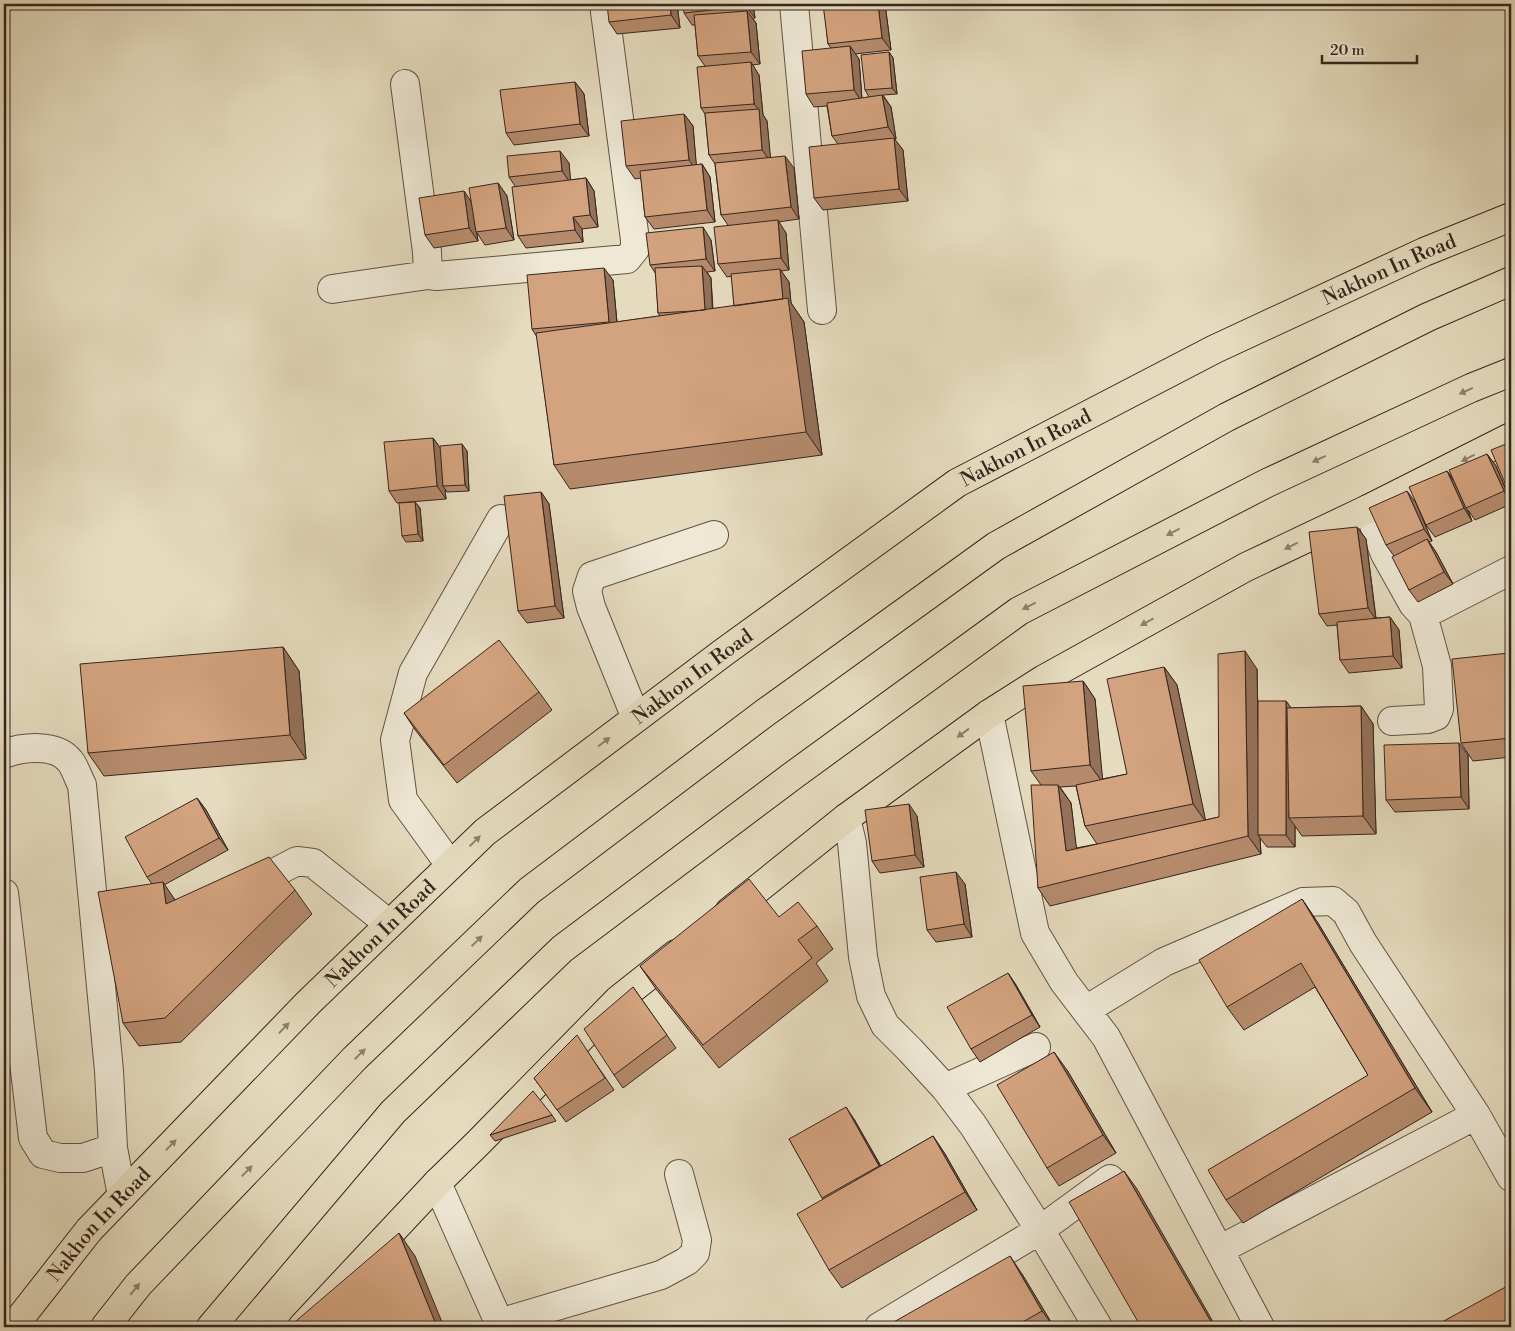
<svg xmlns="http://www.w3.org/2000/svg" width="1515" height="1331" font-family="'Libre Bodoni',serif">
	<rect width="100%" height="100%" fill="#e5dbbe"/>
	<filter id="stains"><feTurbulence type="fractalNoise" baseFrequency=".004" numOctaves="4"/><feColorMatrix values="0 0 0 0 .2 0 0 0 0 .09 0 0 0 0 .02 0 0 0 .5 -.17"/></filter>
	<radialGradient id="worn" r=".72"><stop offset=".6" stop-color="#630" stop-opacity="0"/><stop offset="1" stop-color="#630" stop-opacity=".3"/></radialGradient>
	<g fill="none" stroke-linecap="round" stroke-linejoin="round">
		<!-- minor casing -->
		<g stroke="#615247" stroke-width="30">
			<path id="minor" d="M794,4L822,310
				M405,84L427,252L428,275L437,276L627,259L635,249V240L604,4
				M332,289L428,275
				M1368,509L1385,554L1413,604L1423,615L1511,570
				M989,714L1035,933L1064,982L1106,1037L1260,1327
				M636,718L591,607L587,591L592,576L714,535
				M1392,721L1428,719L1436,716L1439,709L1437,666L1423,615
				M4,754C22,747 56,743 70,761C75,767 78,778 82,785L109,1071L113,1148L122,1196
				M846,818L852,843L863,957L871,996L885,1025L910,1050L945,1088L973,1125L1040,1230L1098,1327
				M450,865L403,800L395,740L413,673L501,519
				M247,887L297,861L313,863L389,924
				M4,893L33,1138L43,1154L60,1158H83L113,1148
				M1086,1010L1164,962L1303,902L1333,901L1346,912L1363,943L1476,1115L1511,1177
				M945,1088L1036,1047
				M437,1183L501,1327
				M1219,1250L1476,1115
				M499,1323L661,1275L687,1261L695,1253L697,1240L679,1174
				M879,1327L1040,1230L1110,1179"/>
		</g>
		<!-- major casing -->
		<g stroke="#35251f" stroke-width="30">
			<g id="major">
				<path d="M729,912L846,818L989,714L1044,679L1246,567L1368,509L1511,437"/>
				<path id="s1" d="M13,1327L89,1230L308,1003L485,832L724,652L957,483L1215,349L1424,252L1511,217"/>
				<path d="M105,1327L138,1285L355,1058L529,891L766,712L996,546L1227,417L1428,317L1511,281"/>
				<path d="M211,1327L393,1112L562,949L795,774L1019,611L1267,483L1471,388L1511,372"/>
				<path d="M302,1327L437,1183L478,1143L618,1000L676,954"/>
			</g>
		</g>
		<!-- minor -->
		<use href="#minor" stroke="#eee8d5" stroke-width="28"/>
		<!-- major -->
		<use href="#major" stroke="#e5dbbe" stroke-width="28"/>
	</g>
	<!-- wall -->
	<path fill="#b58b6c" stroke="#35251f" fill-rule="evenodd" d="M677,4L680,28L617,34L609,22Z
		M753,4L755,18L753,19L756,23L760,64L752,65L759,75L763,115L767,121L770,157L794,168L799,219L778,222L786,233L789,270L781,271L789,282L791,303L804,322L822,455L570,489L554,465L537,337L532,329L613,280L617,322L660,316L658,313L656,274L650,265L711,240L715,271L707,272L711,278L713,309L734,306L732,276L727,277L718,264L728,225L721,215L715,164L709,155L705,114L701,108L705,66L698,56L695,25H692L684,13Z
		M816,4H885L891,50L855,54L859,59L862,98L869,97L865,90L889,52L893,58L897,94L883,95L891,107L896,139L895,140L903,150L908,201L823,210L814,198L838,144L832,136L827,106L814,107L806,94L831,48L828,44L824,5H817Z
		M575,82L584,94L589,136L514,145L506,133Z
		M684,114L693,126L696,165L702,164L710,177L715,222L654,229L645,217L641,178L635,179L626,166Z
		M569,163L570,180L586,178L594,191L598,227L582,229L583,242L526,248L518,236L515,186L509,177Z
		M498,183L507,196L514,240L485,245L477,233L478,241L434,248L425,235L464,191L471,202Z
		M433,438L440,448L467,451L469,491L447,492L445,489L446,499L397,503L389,491Z
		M1511,442V493L1507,488Z
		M1487,454L1496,466L1511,501V504L1475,520L1468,510L1472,521L1435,537L1426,525L1447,471L1453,479Z
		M541,492L549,504L564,618L527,623L518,611Z
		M415,502L420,508L423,541L406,542L402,536Z
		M1416,503L1432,541L1429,542L1436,552L1453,584L1418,602L1409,590L1394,556L1386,545Z
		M1357,527L1366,539L1376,618L1390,617L1399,630L1402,668L1349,673L1340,660L1337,625L1327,626L1319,614Z
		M283,647L299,671L306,759L104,776L88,753Z
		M1509,653L1511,656V757L1473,761L1461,743Z
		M1164,667L1177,685L1205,820L1219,817L1257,669L1258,721L1286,701L1291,708L1361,706L1373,724L1376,834L1302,836L1295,826V847H1267L1260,838L1261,854L1050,906L1038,888L1041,785L1031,771L1083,681L1095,699L1102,779L1127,774ZM1076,786L1085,826L1097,844L1076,848L1071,803L1060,787Z
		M539,692L552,710L457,783L416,731L404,713Z
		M1468,755L1469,809L1395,812L1386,800Z
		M197,798L206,810L228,850L164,885L175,900L295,890L312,914L181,1042L139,1046L123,1023L152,884L147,877Z
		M917,816L924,867L880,873L872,861Z
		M965,884L972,937L936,942L927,930Z
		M1302,899L1318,923L1432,1112L1243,1223L1226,1200L1368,1075L1315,987L1244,1030L1227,1007Z
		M779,917L817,926L833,949L816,963L828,981L719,1068L656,989L640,966Z
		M1008,973L1016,985L1040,1027L980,1062L971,1049Z
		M633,987L676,1048L623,1088L614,1075Z
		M585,1048L614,1090L566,1122L534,1078Z
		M1067,1070L1116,1153L1059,1186L1047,1168Z
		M552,1115L556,1121L495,1141L490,1135Z
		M854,1119L881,1166L933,1136L945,1154L977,1210L842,1288L829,1270L823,1199L789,1139Z
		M1022,1274L1054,1327H885Z"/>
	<!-- shaded-wall -->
	<path fill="#947158" stroke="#35251f" d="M670,4H677L680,28L671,15Z
		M746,4H753L755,18L746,6Z
		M878,4H885L891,50L882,38Z
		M747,11L756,23L760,64L751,52Z
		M850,46L859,59L862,102L854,90Z
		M889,52L893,58L897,94L892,88Z
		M751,62L759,75L763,115L767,121L771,162L762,150L759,110L754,104Z
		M575,82L584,94L589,136L580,124Z
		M882,95L891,107L896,139L888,127Z
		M684,114L693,126L697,172L689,160Z
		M894,138L903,150L908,201L899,189Z
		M560,151L569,163L571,184L562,171Z
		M785,156L794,168L799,219L791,207Z
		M702,164L710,177L715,222L707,210Z
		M586,178L594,191L598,227L590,215Z
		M498,183L507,196L514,240L506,228Z
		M464,191L472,203L478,241L469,228Z
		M573,217L582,229L583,242L575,230Z
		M778,220L786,233L789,270L781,258Z
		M703,227L711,240L715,271L706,259Z
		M702,266L711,278L713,323L705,311Z
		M604,268L613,280L618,334L609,322Z
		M780,269L789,282L791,303L804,322L822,455L806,432L783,306Z
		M433,438L442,450L443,486L445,489L446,499L437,486Z
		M462,444L467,451L469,491L465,485Z
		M1487,454L1496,466L1511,502L1504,491Z
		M1447,471L1455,483L1472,521L1464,508Z
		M1407,491L1416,503L1432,541L1424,529Z
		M541,492L549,504L564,618L555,606Z
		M415,502L420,508L423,541L418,534Z
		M1357,527L1366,539L1376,620L1368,608Z
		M1427,539L1436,552L1453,584L1444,572Z
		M1390,617L1399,630L1402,668L1393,656Z
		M283,647L299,671L306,759L290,735Z
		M1245,651L1257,669L1260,835H1258L1260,838L1261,854L1248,836Z
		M1509,653L1511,656V674Z
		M1164,667L1177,685L1206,822L1193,804Z
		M1083,681L1095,699L1103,783L1090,765Z
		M1286,701L1295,713L1289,818L1295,826V847L1286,835Z
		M1361,706L1373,724L1376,834L1363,816Z
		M1459,743L1468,755L1469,809L1461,797Z
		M1058,785L1071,803L1079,869L1066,851Z
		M197,798L206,810L228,850L219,838Z
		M909,804L917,816L924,867L915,855Z
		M956,872L965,884L972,937L964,924Z
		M163,882L179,906L166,904Z
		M1302,899L1318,923L1432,1112L1415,1088Z
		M1008,973L1016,985L1040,1027L1032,1015Z
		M1054,1052L1067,1070L1116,1153L1103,1135Z
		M846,1107L854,1119L887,1178L879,1166Z
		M933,1136L945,1154L977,1210L965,1192Z
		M1124,1171L1137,1189L1216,1327H1214Z
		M399,1233L415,1256L444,1327H437Z
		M1010,1256L1022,1274L1054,1327L1042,1311Z"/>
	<!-- building -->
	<path fill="#d3a27e" stroke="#35251f" d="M607,4H670L671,15L609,22Z
		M683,4H746V6L684,13Z
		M823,4H878L882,38L828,44Z
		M747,11L751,52L698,56L694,15Z
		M850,46L854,90L806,94L802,51Z
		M889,52L892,88L865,90L861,55Z
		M751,62L754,104L701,108L697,67Z
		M575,82L580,124L506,133L500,90Z
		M882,95L888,127L832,136L827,103Z
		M759,109L762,150L709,155L705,113Z
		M684,114L689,160L626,166L621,121Z
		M894,138L899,189L814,198L809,147Z
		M560,151L562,171L509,177L507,156Z
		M785,156L791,207L721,215L715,163Z
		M702,164L707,210L645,217L640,171Z
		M586,178L590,215L573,217L575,230L518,236L512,187Z
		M498,183L506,228L476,232L469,188Z
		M464,191L469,228L425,235L419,198Z
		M778,220L781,258L718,264L714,227Z
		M703,227L706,259L650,265L646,233Z
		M702,266L705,310L693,311L658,313L655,268Z
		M604,268L609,322L532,329L527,275Z
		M780,269L783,299L734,306L731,274Z
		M788,298L806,432L554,465L536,333Z
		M433,438L437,486L389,491L384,442Z
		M1511,442V486L1507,488L1491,450Z
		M462,444L465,485L443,486L440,446Z
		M1487,454L1504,491L1466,508L1449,470Z
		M1447,471L1464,508L1426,525L1409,487Z
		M1407,491L1424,529L1386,545L1369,508Z
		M541,492L555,606L518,611L504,496Z
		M415,502L418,534L402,536L399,503Z
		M1357,527L1368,608L1319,614L1309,532Z
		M1427,539L1444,572L1409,590L1392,557Z
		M1390,617L1393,656L1340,660L1337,622Z
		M499,640L539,692L444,765L404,713Z
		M283,647L290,735L88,753L80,664Z
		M1245,651L1248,836L1038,888L1031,785H1058L1066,851L1219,817L1218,654Z
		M1509,653L1511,674V738L1461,743L1452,659Z
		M1164,667L1193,804L1085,826L1076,785L1127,774L1107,679Z
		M1083,681L1090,765L1031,771L1023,686Z
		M1258,701H1286V835H1258Z
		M1361,706L1363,816L1289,818L1287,708Z
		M1459,743L1461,797L1386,800L1384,745Z
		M197,798L219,838L147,877L125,837Z
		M909,804L915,855L872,861L865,810Z
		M269,857L295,890L165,1018L123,1023L98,892L163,882L166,904Z
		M956,872L964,924L927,930L920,877Z
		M749,879L779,917L798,902L817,926L798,940L812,958L703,1045L640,966Z
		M1302,899L1415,1088L1226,1200L1208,1170L1368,1075L1301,963L1227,1007L1199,960Z
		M1008,973L1032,1015L971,1049L947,1007Z
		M633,987L667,1035L614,1075L584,1029Z
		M577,1035L605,1078L557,1110L534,1078Z
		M1054,1052L1103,1135L1047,1168L997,1085Z
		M533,1091L552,1115L490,1135Z
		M846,1107L879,1166L822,1198L789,1139Z
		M933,1136L965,1192L829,1270L797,1214Z
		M1124,1171L1214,1327H1141L1069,1202Z
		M399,1233L437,1327H289Z
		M1010,1256L1042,1311L1014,1327H885Z
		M1511,1284V1327H1433Z"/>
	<!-- one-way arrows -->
	<defs><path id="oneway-solid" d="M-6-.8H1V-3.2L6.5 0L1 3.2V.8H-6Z" transform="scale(1.25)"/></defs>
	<g fill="#8d806e">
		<use href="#oneway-solid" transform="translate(1466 391) rotate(156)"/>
		<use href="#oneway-solid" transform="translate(1468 458) rotate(153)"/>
		<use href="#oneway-solid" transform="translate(1319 459) rotate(155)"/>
		<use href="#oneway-solid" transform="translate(1173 532) rotate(153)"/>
		<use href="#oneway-solid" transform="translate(1291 546) rotate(154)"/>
		<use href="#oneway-solid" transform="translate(1029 606) rotate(153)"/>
		<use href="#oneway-solid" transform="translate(1147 622) rotate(151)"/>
		<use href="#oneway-solid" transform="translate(963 733) rotate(144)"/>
		<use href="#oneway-solid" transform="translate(604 742) rotate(-37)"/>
		<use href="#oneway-solid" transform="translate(475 841) rotate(-44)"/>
		<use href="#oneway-solid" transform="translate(477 941) rotate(-44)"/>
		<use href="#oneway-solid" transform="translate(284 1028) rotate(-46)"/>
		<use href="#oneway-solid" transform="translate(360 1054) rotate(-44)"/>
		<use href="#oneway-solid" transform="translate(171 1145) rotate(-46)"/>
		<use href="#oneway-solid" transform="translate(247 1171) rotate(-46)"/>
		<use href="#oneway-solid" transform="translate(135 1289) rotate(-51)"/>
	</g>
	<g text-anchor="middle" stroke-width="4.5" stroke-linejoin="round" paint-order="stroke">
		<!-- street labels -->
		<g font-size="20" fill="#35251f" stroke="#eee8d5">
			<text dy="7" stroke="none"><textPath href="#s1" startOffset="1754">Nakhon In Road</textPath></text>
			<text dy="7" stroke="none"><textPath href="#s1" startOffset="1349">Nakhon In Road</textPath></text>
			<text dy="7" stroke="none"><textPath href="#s1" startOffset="944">Nakhon In Road</textPath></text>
			<text dy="7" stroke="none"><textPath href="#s1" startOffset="539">Nakhon In Road</textPath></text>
			<text dy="7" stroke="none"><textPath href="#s1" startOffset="134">Nakhon In Road</textPath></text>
		</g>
	</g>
	<!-- margin -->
	<rect width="1515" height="1331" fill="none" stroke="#e5dbbe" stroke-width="20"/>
	<rect x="5" y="5" width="1505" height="1321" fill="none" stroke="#35251f" stroke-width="2.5"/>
	<rect x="10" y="10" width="1495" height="1311" fill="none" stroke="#35251f"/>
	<!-- scale -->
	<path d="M1322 55v8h95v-8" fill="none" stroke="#35251f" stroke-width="2.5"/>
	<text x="1330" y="55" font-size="15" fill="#35251f" stroke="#eee8d5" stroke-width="4" paint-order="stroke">20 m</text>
	<rect width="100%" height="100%" filter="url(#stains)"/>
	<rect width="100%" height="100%" fill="url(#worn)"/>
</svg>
